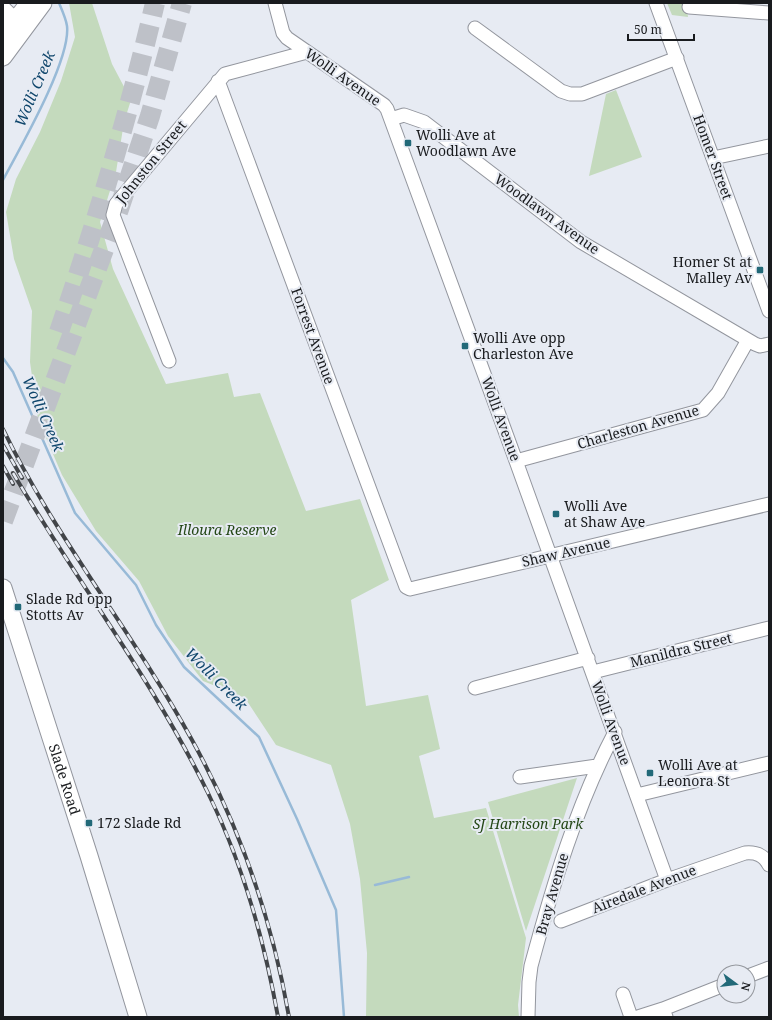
<svg xmlns="http://www.w3.org/2000/svg" width="772" height="1020" font-family="'Noto Serif',serif">
	<rect width="100%" height="100%" fill="#e7ebf3"/>
	<!-- green -->
	<path fill="#c4dabd" d="M69,3H92L112,64L131,100L124,122L116,172L100,222L113,269L166,384L228,373L234,397L260,393L306,511L360,499L389,580L351,600L366,706L428,695L440,749L419,756L434,818L486,808L526,938L518,1005L519,1017H366L367,953L360,879L350,824L331,765L276,745L245,698L203,681L168,636L139,581L96,531L62,475L38,419L30,362L32,311L14,259L6,212L16,179L40,132L61,81L75,37Z
		M667,3H686L688,17L672,15Z
		M616,90L642,157L589,176L606,94Z
		M577,778L526,931L488,802Z"/>
	<g fill="none" stroke-linecap="round" stroke-linejoin="round">
		<!-- stream -->
		<path stroke="#98bad7" stroke-width="2.5" d="M3,180C20,148 71,60 67,26C66,19 62,10 59,3
			M3,358L13,372L75,513L136,585L156,625L184,667L259,737L297,819L336,910L344,1017
			M375,885L409,877"/>
		<!-- highway-tunnel -->
		<path stroke="#bec1c8" stroke-width="20" stroke-dasharray="20 10" stroke-linecap="butt" d="M59,332C96,224 129,114 155,3
			M3,521L119,209L150,116L182,3"/>
		<!-- minor casing -->
		<g stroke="#93969e" stroke-width="15">
			<path id="minor" d="M275,3L283,33L287,38L384,105L387,109L516,461L667,880
				M656,3L769,311
				M689,7L769,13
				M475,28L561,91L570,94H582L677,58
				M218,81L406,587L410,589L769,504
				M391,119L404,115L424,122L581,242L755,344L760,346L769,344
				M713,158L769,146
				M169,361L113,215L116,204L225,74L307,52
				M516,461L703,410L718,393L748,340
				M593,672L769,628
				M475,688L588,658
				M520,777L597,766
				M637,795L769,763
				M561,921L667,880L745,853C756,852 764,855 769,865
				M748,976L769,968
				M623,994L631,1017
				M528,1017L529,982L531,966C553,885 576,806 615,732
				M638,1017L663,1009
				M666,1017L663,1009L724,985"/>
		</g>
		<!-- major casing -->
		<g stroke="#93969e" stroke-width="19">
			<g id="major">
				<path d="M3,10L23,29"/>
				<path d="M3,36L29,3"/>
				<path d="M3,57L43,3"/>
				<path id="s1" d="M3,588L89,856L138,1017"/>
			</g>
		</g>
		<!-- minor -->
		<use href="#minor" stroke="#fff" stroke-width="13"/>
		<!-- major -->
		<use href="#major" stroke="#fff" stroke-width="17"/>
		<!-- rail casing -->
		<g stroke="#424549" stroke-width="4">
			<path id="rail" d="M3,429C56,539 134,634 192,740C240,827 272,919 289,1017
				M3,445L22,478
				M3,466L13,484
				M13,473C76,580 154,682 208,793C243,864 264,939 278,1017"/>
		</g>
		<!-- rail -->
		<use href="#rail" stroke="#e7ebf3" stroke-width="2.5" stroke-dasharray="8" stroke-linecap="butt"/>
	</g>
	<!-- markers -->
	<g fill="#226978" stroke="#e7ebf3" stroke-width="1.5">
		<rect x="404" y="139" width="8" height="8" rx="2"/>
		<rect x="756" y="266" width="8" height="8" rx="2"/>
		<rect x="461" y="342" width="8" height="8" rx="2"/>
		<rect x="552" y="510" width="8" height="8" rx="2"/>
		<rect x="14" y="603" width="8" height="8" rx="2"/>
		<rect x="646" y="769" width="8" height="8" rx="2"/>
		<rect x="85" y="819" width="8" height="8" rx="2"/>
	</g>
	<g text-anchor="middle" stroke-width="4" stroke-linejoin="round" paint-order="stroke">
		<!-- street labels -->
		<g font-size="14" fill="#191b1e" stroke="#e7ebf3">
			<text transform="translate(343 77) rotate(35)" y="5">Wolli Avenue</text>
			<text transform="translate(713 157) rotate(70)" y="5">Homer Street</text>
			<text transform="translate(151 162) rotate(-51)" y="5">Johnston Street</text>
			<text transform="translate(547 214) rotate(36)" y="5">Woodlawn Avenue</text>
			<text transform="translate(313 336) rotate(70)" y="5">Forrest Avenue</text>
			<text transform="translate(501 419) rotate(70)" y="5">Wolli Avenue</text>
			<text transform="translate(638 427) rotate(-16)" y="5">Charleston Avenue</text>
			<text transform="translate(566 552) rotate(-13)" y="5">Shaw Avenue</text>
			<text transform="translate(681 650) rotate(-14)" y="5">Manildra Street</text>
			<text transform="translate(611 723) rotate(70)" y="5">Wolli Avenue</text>
			<text dy="5" stroke="none"><textPath href="#s1" startOffset="201">Slade Road</textPath></text>
			<text transform="translate(644 889) rotate(-21)" y="5">Airedale Avenue</text>
			<text transform="translate(552 894) rotate(-74)" y="5">Bray Avenue</text>
		</g>
		<!-- poi labels -->
		<g font-size="14" fill="#191b1e" stroke="#e7ebf3" text-anchor="start">
			<text x="416" y="140">Wolli Ave at<tspan x="416" dy="16">Woodlawn Ave</tspan></text>
			<text x="752" y="267" text-anchor="end">Homer St at<tspan x="752" dy="16">Malley Av</tspan></text>
			<text x="473" y="343">Wolli Ave opp<tspan x="473" dy="16">Charleston Ave</tspan></text>
			<text x="564" y="511">Wolli Ave<tspan x="564" dy="16">at Shaw Ave</tspan></text>
			<text x="26" y="604">Slade Rd opp<tspan x="26" dy="16">Stotts Av</tspan></text>
			<text x="658" y="770">Wolli Ave at<tspan x="658" dy="16">Leonora St</tspan></text>
			<text x="97" y="828">172 Slade Rd</text>
		</g>
		<!-- park labels -->
		<g font-size="14" font-style="italic" fill="#244716" stroke="#e7ebf3">
			<text x="227" y="535">Illoura Reserve</text>
			<text x="528" y="829">SJ Harrison Park</text>
		</g>
		<!-- water labels -->
		<g font-size="15" font-style="italic" fill="#0f466c" stroke="#e7ebf3">
			<text transform="translate(35 89) rotate(-67)" y="5">Wolli Creek</text>
			<text transform="translate(43 414) rotate(66)" y="5">Wolli Creek</text>
			<text transform="translate(216 679) rotate(45)" y="5">Wolli Creek</text>
		</g>
	</g>
	<!-- border -->
	<rect width="772" height="1020" fill="none" stroke="#191b1e" stroke-width="8"/>
	<!-- north arrow -->
	<g transform="translate(736 984) rotate(105)"><circle r="19" fill="#e7ebf3" stroke="#95989e"/>
	<path d="M0-3L7 15L0 10L-7 15Z" fill="#226978"/>
	<text y="-6" font-size="11" font-weight="bold" text-anchor="middle" fill="#191b1e">N</text>
	</g>
	<!-- scale -->
	<path d="M628 34v6h66v-6" fill="none" stroke="#191b1e" stroke-width="2"/>
	<text x="634" y="34" font-size="12" fill="#191b1e" stroke="#e7ebf3" stroke-width="3" paint-order="stroke">50 m</text>
</svg>
